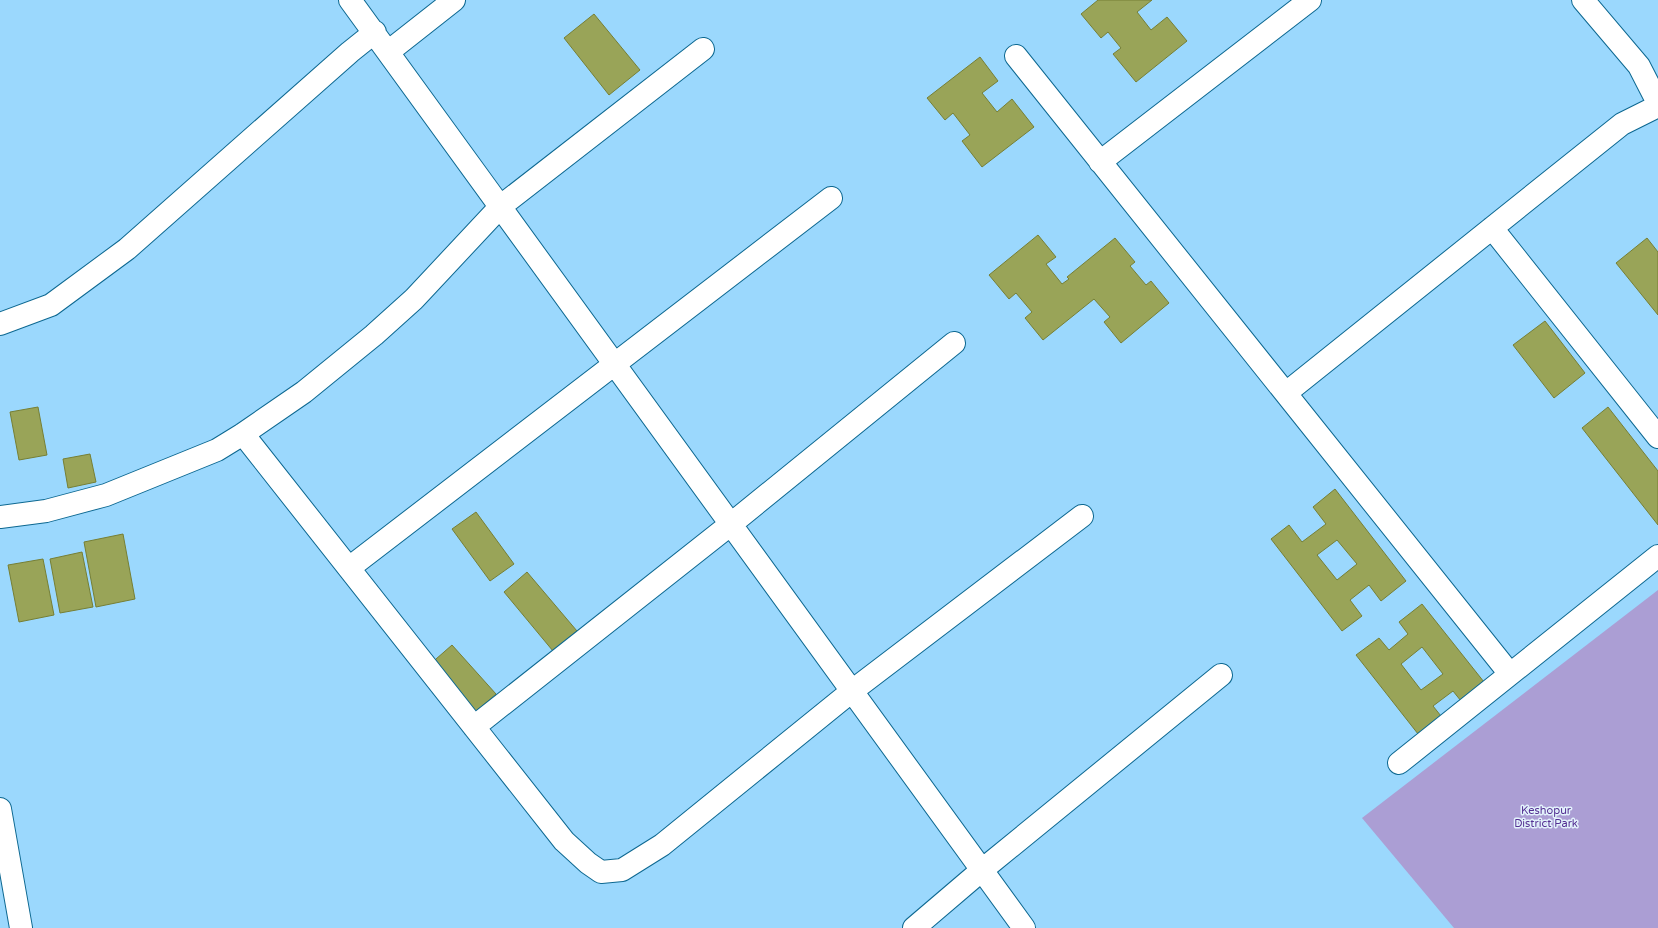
<svg xmlns="http://www.w3.org/2000/svg" width="1658" height="928" font-family="'Varela Round',sans-serif">
	<rect width="100%" height="100%" fill="#9bd8fd"/>
	<!-- green -->
	<path fill="#ab9ed4" d="M1658,590V928H1454L1362,818Z"/>
	<!-- building -->
	<path fill="#99a458" stroke="#767f34" fill-rule="evenodd" d="M1098,0H1152L1137,12L1151,30L1167,17L1187,41L1136,82L1113,54L1121,48L1108,32L1101,38L1081,14Z
		M594,14L640,70L609,95L564,38Z
		M980,57L998,81L982,93L997,112L1012,99L1034,127L982,167L962,141L970,135L953,113L945,120L927,98Z
		M1038,235L1056,257L1046,264L1062,284L1069,279L1067,277L1115,238L1135,262L1130,266L1146,285L1151,281L1169,303L1121,343L1104,322L1110,317L1094,299L1043,340L1025,318L1032,312L1016,293L1009,299L989,275Z
		M1647,238L1658,252V315L1616,263Z
		M1545,321L1585,373L1554,398L1513,345Z
		M38,407L47,455L19,460L10,412Z
		M1608,407L1658,471V525L1582,428Z
		M90,454L96,482L68,488L63,459Z
		M1335,489L1406,581L1381,601L1369,585L1350,600L1362,616L1342,631L1271,539L1289,525L1302,542L1326,524L1313,507ZM1337,540L1357,564L1337,580L1317,555Z
		M476,512L514,564L490,581L452,529Z
		M123,534L135,599L96,607L84,542Z
		M82,552L93,607L60,613L50,559Z
		M43,559L54,615L19,622L8,565Z
		M527,572L577,631L553,651L504,592Z
		M1422,604L1488,687L1465,706L1453,691L1433,706L1445,721L1422,739L1356,655L1379,638L1389,650L1408,634L1399,622ZM1422,647L1443,674L1421,690L1401,664Z
		M452,645L496,694L472,715L428,666Z"/>
	<g fill="none" stroke-linecap="round" stroke-linejoin="round">
		<!-- minor casing -->
		<g stroke="#0d6891" stroke-width="24">
			<path id="minor" d="M350,0L1024,928
				M1583,0L1639,66L1658,103
				M388,52L454,0
				M1016,56L1510,674
				M1100,162L1310,0
				M1492,228L1658,437
				M0,324L51,305L127,249L350,52L375,32
				M1286,393L1622,124L1658,106
				M243,434L564,841L588,863L601,872L622,870L662,845L852,691L1082,516
				M0,517L46,511L106,495L217,450L243,434L304,392L374,335L414,299L501,206L703,49
				M349,568L831,198
				M474,727L731,524L954,343
				M1399,763L1658,556
				M0,809L21,928
				M914,928L982,870L1221,675"/>
		</g>
		<!-- minor -->
		<use href="#minor" stroke="#fff" stroke-width="22"/>
	</g>
	<g text-anchor="middle" stroke-width="3" stroke-linejoin="round" paint-order="stroke">
		<!-- park labels -->
		<g font-size="11" fill="#543093" stroke="#e3f2fc">
			<text x="1546" y="814">Keshopur<tspan x="1546" dy="13">District Park</tspan></text>
		</g>
	</g>
</svg>
